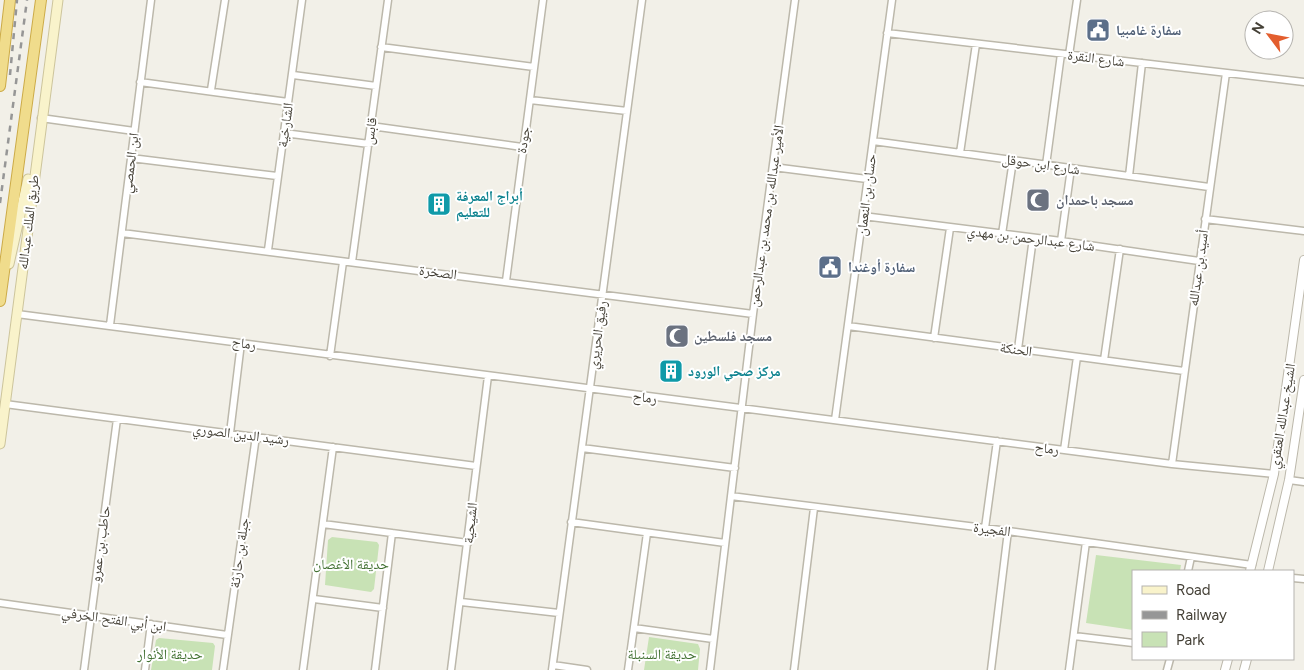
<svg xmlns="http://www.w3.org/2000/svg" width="1304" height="670" font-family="Figtree,'Noto Naskh Arabic',sans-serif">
	<rect width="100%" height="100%" fill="#f2f0e8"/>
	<!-- green -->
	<path fill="#c8e2b5" d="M332,537L377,542L379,545L374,589L371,592L325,585L328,540Z
		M1096,555L1181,565L1180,571H1133V630L1086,623Z
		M649,637L698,644L700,649L698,670H644Z
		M159,638L213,643L215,646L212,670H151L156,640Z"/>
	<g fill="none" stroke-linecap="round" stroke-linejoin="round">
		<!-- minor casing -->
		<g stroke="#bcb8ab" stroke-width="9">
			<path id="minor" d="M887,33L1304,82
				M381,47L534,67
				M1069,55L1077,0
				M293,75L376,86
				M140,82L288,102
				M211,90L225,0
				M530,100L627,111
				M41,118L134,131
				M371,126L522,147
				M284,133L369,144
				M873,141L1209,187
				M960,153L976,44
				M131,158L277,176
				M1046,165L1061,54
				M773,167L867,179
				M1129,176L1142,63
				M863,216L1061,241L1199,261
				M1205,219L1304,231
				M122,233L753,314
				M1002,234L1013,160
				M1061,241L1071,168
				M268,250L302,0
				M352,262L388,0
				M506,281L543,0
				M17,314L1172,464L1274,474
				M110,325L151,0
				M848,326L1184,371
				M934,338L950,228
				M1018,349L1033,238
				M330,356L343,262
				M1104,360L1120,249
				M5,404L476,466
				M835,420L892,0
				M230,433L241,343
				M582,448L735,468
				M1064,450L1077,357
				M1172,464L1226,73
				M1289,480L1304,482
				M731,496L1008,531L1252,565
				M571,522L725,543
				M323,524L468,543
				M985,528L997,441
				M1188,571L1191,557
				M1293,578L1304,579
				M314,599L383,608
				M461,602L559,613
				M0,603L227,635
				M634,628L713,639
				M1074,636L1133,643
				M553,665L587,670
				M84,670L117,419
				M145,670L151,624
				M223,670L256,436
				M303,670L333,447
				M375,670L392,533
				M451,670L488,376
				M552,670L642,0
				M628,670L647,533
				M710,670L753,314L795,0
				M794,670L814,508
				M991,670L1008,531
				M1069,670L1086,542
				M1167,670L1170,659"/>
		</g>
		<!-- tertiary casing -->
		<g stroke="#bcb8ab" stroke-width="10">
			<path id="tertiary" d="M1250,571L1274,474L1304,260
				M1268,571L1289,480L1304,380
				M1225,670L1228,659
				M1244,670L1247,659"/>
		</g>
		<!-- secondary casing -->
		<g stroke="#cdc59c" stroke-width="11">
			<path id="secondary" d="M9,264L28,179
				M0,444L58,0"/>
		</g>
		<!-- trunk casing -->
		<g stroke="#ccab48" stroke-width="12">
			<path id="trunk" d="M0,86L10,0
				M0,301L41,0"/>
		</g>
		<!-- minor -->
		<use href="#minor" stroke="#fff" stroke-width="6"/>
		<!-- tertiary -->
		<use href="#tertiary" stroke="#fff" stroke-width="8"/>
		<!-- secondary -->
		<use href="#secondary" stroke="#f9f3cb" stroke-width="9"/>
		<!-- trunk -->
		<use href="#trunk" stroke="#f0dc8c" stroke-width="10"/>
		<!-- rail -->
		<path stroke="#969696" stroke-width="2.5" stroke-dasharray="6 6" stroke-linecap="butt" d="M10,75L17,0
			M0,203L27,0"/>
	</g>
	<!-- icons -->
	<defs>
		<g id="civic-square" transform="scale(1.25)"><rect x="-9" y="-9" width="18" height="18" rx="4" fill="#5c6f8a" stroke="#fff"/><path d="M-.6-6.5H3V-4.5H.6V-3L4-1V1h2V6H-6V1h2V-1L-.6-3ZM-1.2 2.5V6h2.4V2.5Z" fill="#fff"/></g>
		<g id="mosque-square" transform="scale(1.25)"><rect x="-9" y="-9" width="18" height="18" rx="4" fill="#6b7280" stroke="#fff"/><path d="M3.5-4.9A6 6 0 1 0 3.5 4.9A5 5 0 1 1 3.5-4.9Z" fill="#fff"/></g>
		<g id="building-square" transform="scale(1.25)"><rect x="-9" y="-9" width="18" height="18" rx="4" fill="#0f9aa8" stroke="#fff"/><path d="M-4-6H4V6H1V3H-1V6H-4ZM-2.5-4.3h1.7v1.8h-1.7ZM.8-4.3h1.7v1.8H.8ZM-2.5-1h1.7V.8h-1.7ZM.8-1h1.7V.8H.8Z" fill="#fff"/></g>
	</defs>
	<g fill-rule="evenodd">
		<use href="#civic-square" x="1098" y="30"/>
		<use href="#mosque-square" x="1038" y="200"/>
		<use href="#building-square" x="439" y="204"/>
		<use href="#civic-square" x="830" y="267"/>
		<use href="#mosque-square" x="677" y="336"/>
		<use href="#building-square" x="671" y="371"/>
	</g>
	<g text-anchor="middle" stroke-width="4" stroke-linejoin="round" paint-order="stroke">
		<!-- service labels -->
		<g font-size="14" font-weight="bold" fill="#4e5e75" stroke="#fff" text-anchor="start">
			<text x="1116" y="35">سفارة غامبيا</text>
			<text x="848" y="272">سفارة أوغندا</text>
		</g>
		<!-- street labels -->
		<g font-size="14" fill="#454137" stroke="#fff">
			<text transform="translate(1096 58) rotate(7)" y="5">شارع النقرة</text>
			<text transform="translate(285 125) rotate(-82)" y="5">الشارخية</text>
			<text transform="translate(370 131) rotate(-82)" y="5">قابس</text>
			<text transform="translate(523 140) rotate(-81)" y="5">جودة</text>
			<text transform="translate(130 163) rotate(-83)" y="5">ابن الحمصي</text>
			<text transform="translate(1041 164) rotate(8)" y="5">شارع ابن حوقل</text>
			<text transform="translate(866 195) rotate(-83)" y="5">حسان بن النعمان</text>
			<text transform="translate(766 216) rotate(-82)" y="5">الأمير عبدالله بن محمد بن عبدالرحمن</text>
			<text transform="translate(28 222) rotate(-83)" y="5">طريق الملك عبدالله</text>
			<text transform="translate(1031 238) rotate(7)" y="5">شارع عبدالرحمن بن مهدي</text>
			<text transform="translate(1198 268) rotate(-82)" y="5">أسيد بن عبدالله</text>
			<text transform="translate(438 272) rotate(7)" y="5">الصخرة</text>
			<text transform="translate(597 335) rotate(-82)" y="5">رفيق الحريري</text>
			<text transform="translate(244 343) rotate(8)" y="5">رماح</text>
			<text transform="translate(1016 349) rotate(8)" y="5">الحنكة</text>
			<text transform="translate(645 397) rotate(7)" y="5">رماح</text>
			<text transform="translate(1282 416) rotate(-81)" y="5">الشيخ عبدالله العنقري</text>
			<text transform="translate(241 434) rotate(7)" y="5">رشيد الدين الصوري</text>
			<text transform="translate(1047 448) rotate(7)" y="5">رماح</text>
			<text transform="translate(470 523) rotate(-84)" y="5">الشيحية</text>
			<text transform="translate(992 529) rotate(7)" y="5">الفجيرة</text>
			<text transform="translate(100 544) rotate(-82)" y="5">حاطب بن عمرو</text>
			<text transform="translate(239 553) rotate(-82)" y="5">جبلة بن حارثة</text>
			<text transform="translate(114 619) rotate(8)" y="5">ابن أبي الفتح الخرفي</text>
		</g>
		<!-- culture labels -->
		<g font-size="14" font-weight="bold" fill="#0d838f" stroke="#fff" text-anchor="start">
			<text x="456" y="201">أبراج المعرفة<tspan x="456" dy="16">للتعليم</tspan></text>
			<text x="688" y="376">مركز صحي الورود</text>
		</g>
		<!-- worship labels -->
		<g font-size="14" font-weight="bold" fill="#5b616d" stroke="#fff" text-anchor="start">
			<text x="1056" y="205">مسجد باحمدان</text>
			<text x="694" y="341">مسجد فلسطين</text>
		</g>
		<!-- park labels -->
		<g font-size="14" fill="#417031" stroke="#fff">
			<text x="351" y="569">حديقة الأغصان</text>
			<text x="170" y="659">حديقة الأنوار</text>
			<text x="662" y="659">حديقة السنبلة</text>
		</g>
	</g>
	<!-- legend -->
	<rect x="1132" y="570" width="162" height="90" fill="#ffffff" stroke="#b5b3af"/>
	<rect x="1142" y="586" width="25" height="8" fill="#f9f3cb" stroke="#b5b3af"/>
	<text x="1176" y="595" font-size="15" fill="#454137">Road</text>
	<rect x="1142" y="611" width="25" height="8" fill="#969696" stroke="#b5b3af"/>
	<text x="1176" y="620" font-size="15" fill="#454137">Railway</text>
	<rect x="1142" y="632" width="25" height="15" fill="#c8e2b5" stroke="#b5b3af"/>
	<text x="1176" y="645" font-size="15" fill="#454137">Park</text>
	<!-- north arrow -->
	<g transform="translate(1269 35) rotate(302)"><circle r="24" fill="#ffffff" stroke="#b5b3af"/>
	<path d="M0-4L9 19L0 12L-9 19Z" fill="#e35e2e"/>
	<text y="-8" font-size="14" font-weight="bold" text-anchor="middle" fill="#454137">N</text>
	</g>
</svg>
